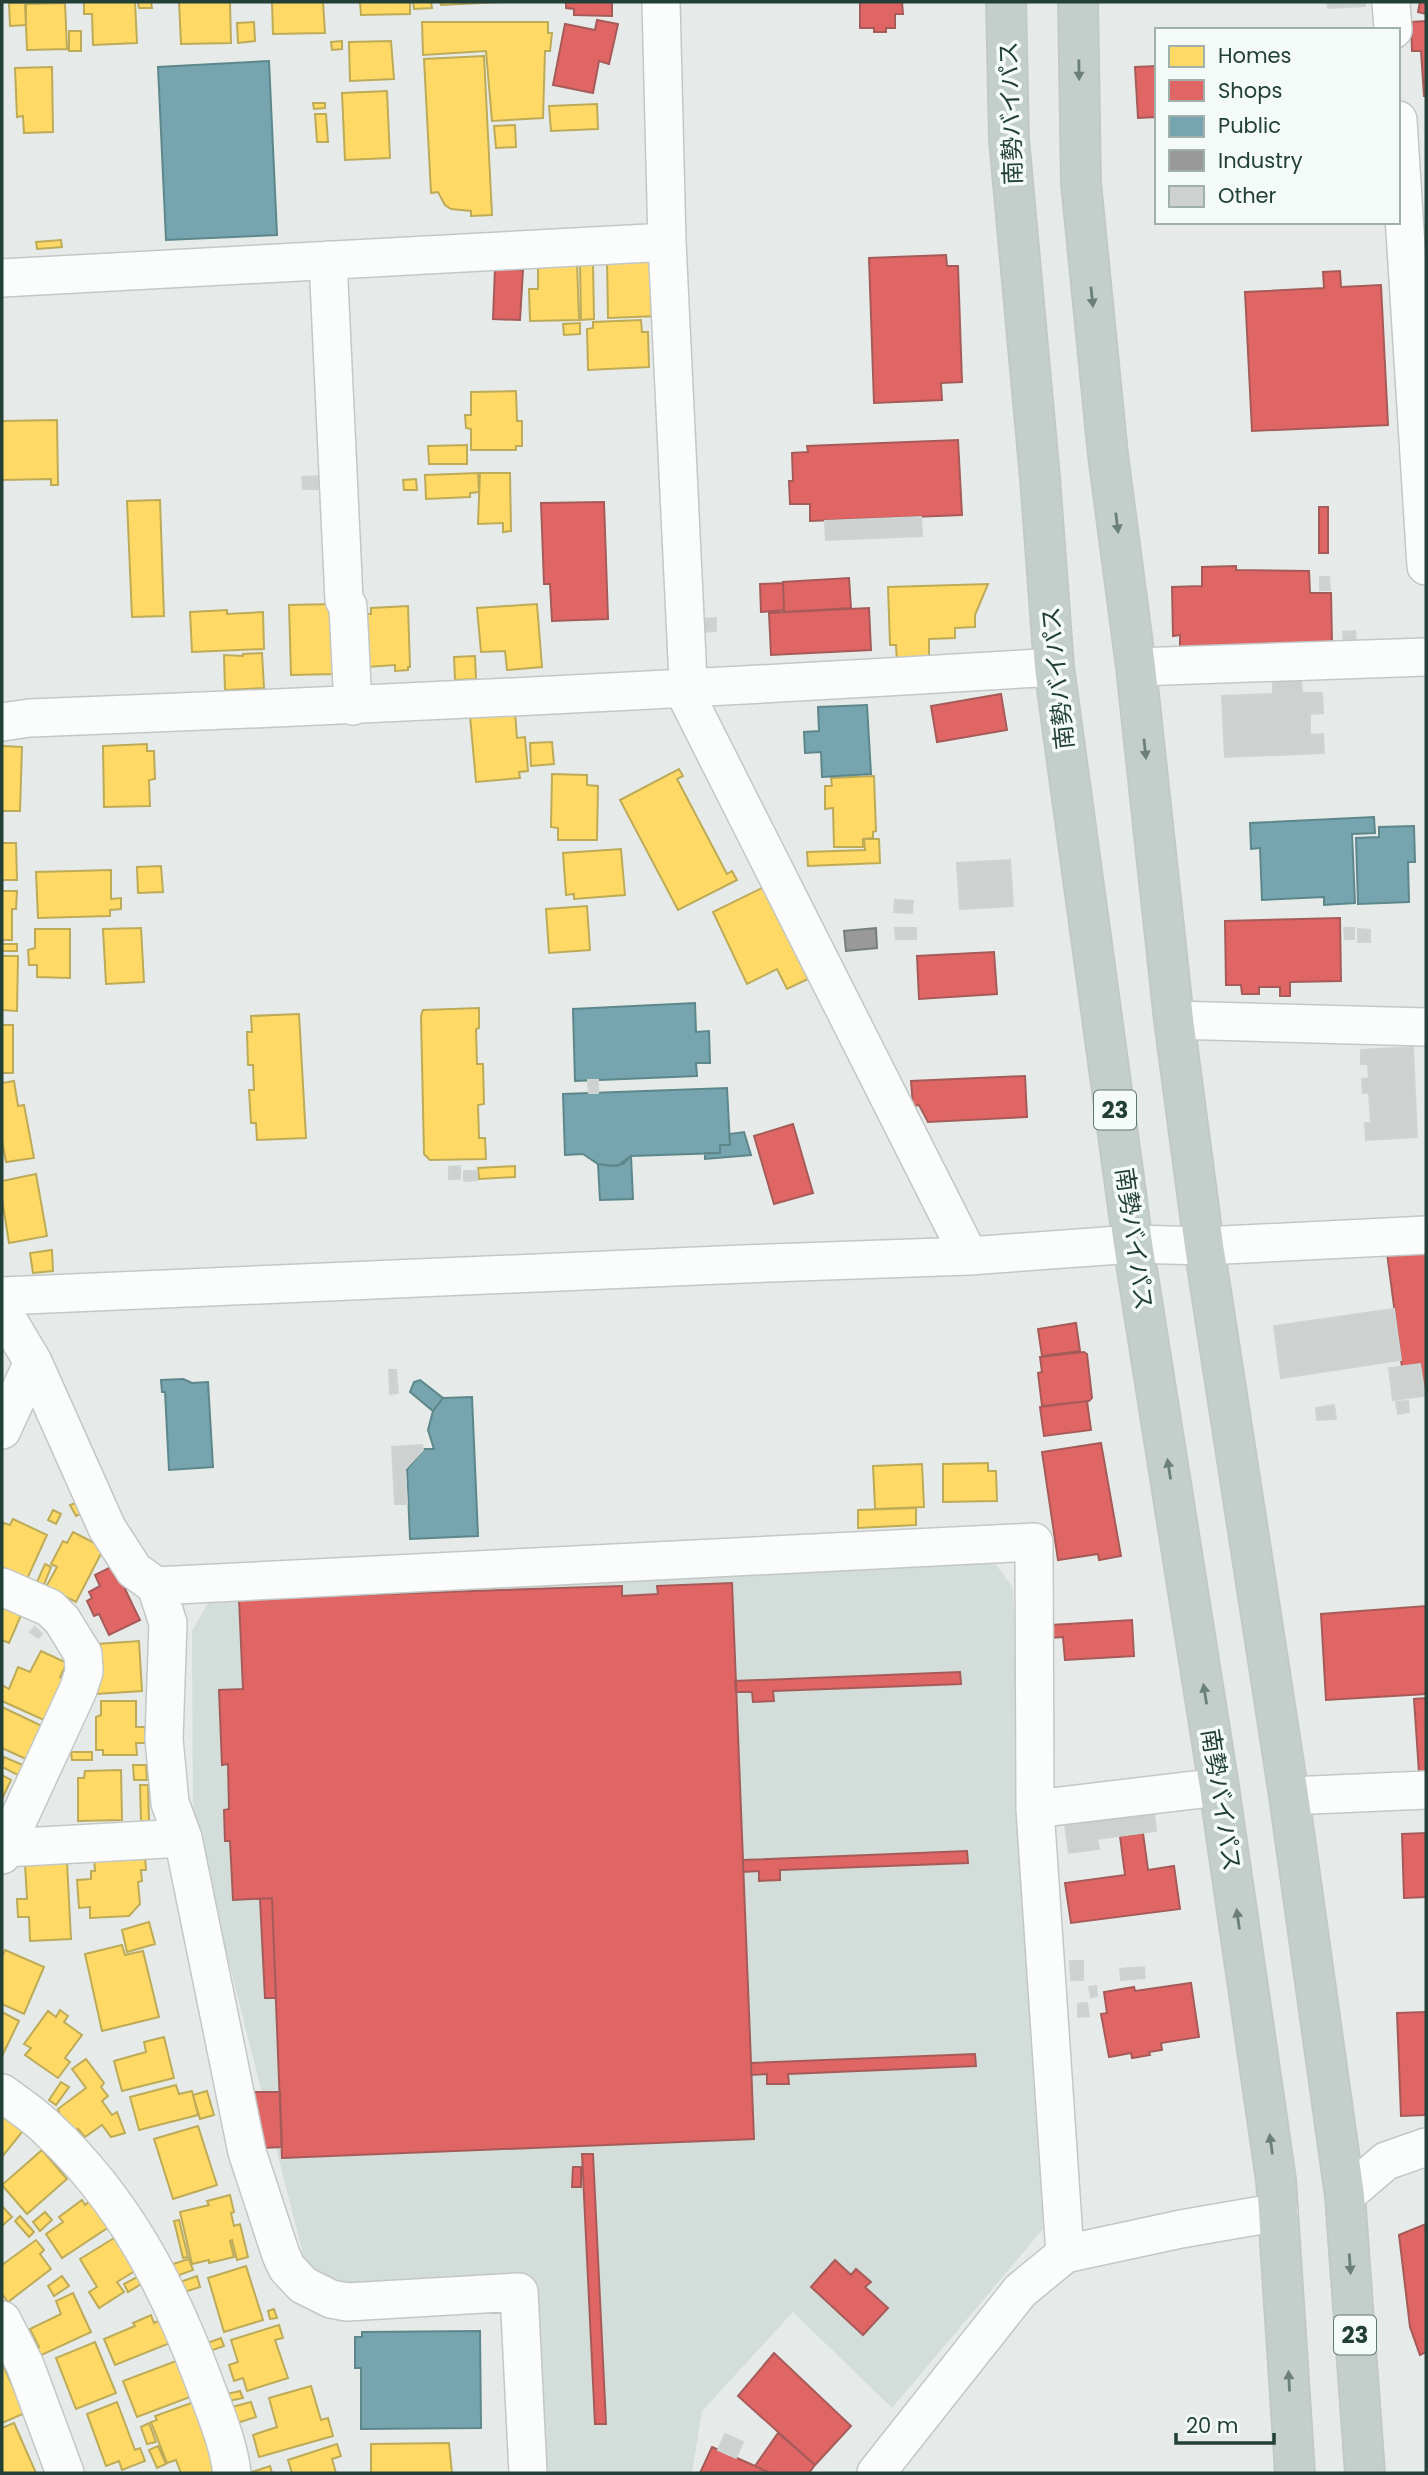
<svg xmlns="http://www.w3.org/2000/svg" width="1428" height="2475" font-family="Poppins,'Noto Sans JP',sans-serif">
	<rect width="100%" height="100%" fill="#e6ebe9"/>
	<!-- built -->
	<path fill="#d3ddd9" d="M986,1551L1013,1588L1043,2229L892,2408L793,2312L702,2411L692,2473H542L532,2280L367,2296L307,2270L193,1821L192,1631L208,1603Z"/>
	<!-- homes -->
	<path fill="#ffd966" stroke="#bdab58" stroke-width="2" d="M84,2H135L137,43L93,45L92,14H84Z
		M138,2H151L152,8H139Z
		M179,2H230L231,43L181,44Z
		M272,2H323L325,33L273,34Z
		M360,2H410V14L361,15Z
		M413,2H431L432,8L414,9Z
		M440,2H502L441,5Z
		M9,3H26V25L10,26Z
		M65,3L67,49L27,50L25,4Z
		M254,22L255,41L238,43L237,23Z
		M422,22H548V33H552L550,51H545L543,118L492,121L486,51L423,55Z
		M69,31H81V51H69Z
		M342,41V49L332,50L331,42Z
		M391,41L394,79L350,81L349,42Z
		M484,56L492,215L471,216V211L451,209L445,205L438,192L431,193L424,59Z
		M52,67L53,132L24,133L23,116L17,117L15,68Z
		M387,91L390,158L345,160L342,93Z
		M313,103H325V108L314,109Z
		M597,104L598,129L551,131L549,106Z
		M315,114H326L328,142H317Z
		M515,125L516,147L496,148L494,126Z
		M61,240L62,247L37,249L36,242Z
		M657,260L658,316L608,318L607,261Z
		M577,262L579,320L530,321L529,289H538V263Z
		M593,262L594,319L581,320L580,263Z
		M641,320L642,332H648L649,367L588,370L587,329L593,328V322Z
		M580,323V334L564,335L563,324Z
		M516,391L517,421H522V446H516V450H471V429L466,428L465,415H471V392Z
		M57,420L58,485H51V479L2,480V421Z
		M467,445V464H429L428,446Z
		M478,473L479,492L470,493V497L426,499L425,475Z
		M480,473H510L511,531L503,532V523L478,524Z
		M416,479L417,490H404L403,480Z
		M160,500L164,616L132,617L127,501Z
		M988,584L975,615V627L955,628V638L929,639V662L897,663L896,645H890L888,587Z
		M334,604L336,674L291,675L289,605Z
		M537,604L542,667L507,670L505,651L481,652L477,608Z
		M408,606L410,667H408V670L395,671V665L367,667L365,614H371V608Z
		M227,610V614L263,612L264,649L192,652L190,612Z
		M262,653L264,688L225,690L224,655L243,656V654Z
		M475,656L476,679L455,680L454,657Z
		M515,712L517,738L525,737L528,771L519,772L520,778L476,782L470,716Z
		M552,742L554,764L531,766L530,743Z
		M147,744V751H154L155,779L149,780L150,806L104,807L103,746Z
		M2,746L22,747L20,811H2Z
		M679,769L683,776L677,779L727,874L732,871L737,880L678,910L620,800Z
		M552,774L587,775V785L598,786L597,840H558V828L551,827Z
		M874,776L876,831L873,832V838L863,839V847H834L833,808L825,809V786H832L831,778Z
		M864,839H879L880,863L808,866L807,852L865,850Z
		M2,843H16L17,880H2Z
		M621,849L625,895L574,899V894L566,895L563,853Z
		M161,866L163,892L138,893L137,867Z
		M111,870V899L121,898V909L110,910V916L38,918L36,872Z
		M764,887L808,979L787,989L777,969L747,984L713,912Z
		M2,891H17L16,909H12V940H2Z
		M587,906L590,950L549,953L546,909Z
		M141,928L144,982L106,984L103,929Z
		M35,929H70V978L37,977V965H29L28,950L35,948Z
		M2,944H17V951H2Z
		M2,956H18L17,1011L2,1010Z
		M479,1008V1028L476,1029L477,1064H483L484,1104L478,1105L479,1138H485L486,1159L430,1160L424,1154L421,1016L423,1010Z
		M299,1014L306,1138L257,1140L256,1123H251L249,1090H254L253,1065H248L247,1032H252L251,1016Z
		M2,1025H13V1073H2Z
		M14,1081L18,1106L24,1105L34,1158L6,1162L2,1140V1083Z
		M515,1166V1177L479,1179L478,1168Z
		M36,1174L47,1236L9,1243L2,1199V1181Z
		M52,1250L53,1271L33,1273L30,1253Z
		M988,1463V1471H996L997,1501L943,1502V1464Z
		M922,1464L924,1507L875,1509L873,1466Z
		M78,1502L84,1512L76,1516L70,1505Z
		M916,1508V1525L858,1528V1510Z
		M53,1510L61,1514L56,1524L48,1520Z
		M13,1519L47,1535L27,1579L2,1567V1527L4,1523L10,1525Z
		M73,1532L104,1548L76,1602L46,1587L57,1567L51,1564L63,1541L67,1543Z
		M45,1564L51,1567L43,1587L36,1584Z
		M2,1604L22,1613L9,1643L2,1640Z
		M139,1641L142,1691L96,1694L95,1673L97,1644Z
		M41,1651L67,1663L60,1677L65,1679L46,1721L2,1701V1685L9,1689L18,1667L30,1672Z
		M101,1701H136V1727H145V1743H136L137,1755H103V1750H96V1717L101,1715Z
		M2,1707L44,1727L28,1760L2,1748Z
		M71,1752H92V1760H72Z
		M4,1757L25,1766L20,1776L2,1767Z
		M133,1765H146L147,1780H134Z
		M121,1770L122,1820L78,1821V1778H84L85,1771Z
		M2,1775L11,1780L2,1799Z
		M140,1785H148L149,1821H141Z
		M145,1855L146,1870H141L142,1881L138,1882L140,1904L129,1916L90,1918V1907L79,1908L77,1880L91,1879V1871H95L94,1858Z
		M67,1862L71,1939L30,1941L29,1917H18L17,1899H27L25,1864Z
		M149,1922L155,1944L127,1952L122,1930Z
		M122,1945L125,1955L143,1951L159,2017L102,2031L85,1954Z
		M5,1950L44,1967L24,2014L2,2004V1957Z
		M60,2010L68,2016L64,2022L82,2035L65,2058L70,2062L58,2078L25,2055L31,2048L24,2044L48,2011L56,2017Z
		M2,2012L19,2021L3,2054L2,2053Z
		M164,2037L174,2078L122,2091L114,2061L146,2052L144,2042Z
		M86,2059L104,2083L101,2087L108,2096L102,2101L112,2115L117,2112L125,2133L111,2137L102,2125L85,2137L78,2129L73,2133L60,2115L58,2109L86,2088L72,2069Z
		M61,2082L69,2087L56,2105L49,2100Z
		M176,2085L179,2094L192,2091L198,2115L139,2130L130,2097Z
		M207,2091L214,2115L200,2119L193,2095Z
		M2,2113L23,2131L2,2157Z
		M198,2126L217,2185L173,2199L154,2139Z
		M42,2150L67,2179L27,2214L2,2185Z
		M230,2195L234,2212L231,2213L234,2226L240,2224L248,2257L237,2260L232,2240L230,2241L234,2257L209,2263V2260L192,2264L180,2212L209,2205L207,2201Z
		M82,2200L85,2205L91,2200L109,2227L62,2258L46,2234L63,2222L59,2217Z
		M2,2206L12,2217L2,2226Z
		M45,2212L52,2220L40,2231L33,2222Z
		M20,2216L34,2232L29,2237L15,2221Z
		M179,2220L188,2257L183,2258L174,2221Z
		M114,2238L135,2271L117,2282L124,2292L99,2308L89,2292L97,2287L80,2259Z
		M36,2240L44,2250L40,2254L51,2269L8,2302L2,2294V2265Z
		M189,2259L193,2270L174,2277L170,2265Z
		M246,2266L263,2320L224,2332L208,2278Z
		M62,2276L69,2286L54,2296L48,2286Z
		M139,2276L143,2283L128,2292L124,2284Z
		M197,2276L200,2287L181,2293L177,2283Z
		M73,2293L91,2332L35,2358L32,2350L39,2347L30,2329L61,2314L56,2301Z
		M274,2309L277,2318L270,2319L268,2311Z
		M151,2315L154,2323L160,2320L170,2343L115,2365L104,2339L135,2326L133,2323Z
		M279,2325L283,2338L275,2340L288,2378L247,2391L243,2378L234,2381L229,2365L238,2362L231,2340Z
		M221,2338L224,2346L210,2351L207,2343Z
		M95,2342L116,2393L76,2409L56,2358Z
		M176,2361L190,2397L137,2417L123,2381Z
		M2,2363L25,2413L2,2423Z
		M311,2386L321,2420L328,2418L333,2436L259,2457L253,2435L277,2427L269,2398Z
		M240,2391L243,2398L228,2401L227,2394Z
		M117,2402L135,2450L140,2448L145,2461L122,2470L119,2461L106,2466L87,2414Z
		M194,2402L212,2449L215,2473H181L176,2460L167,2463L151,2422L157,2420L155,2416Z
		M251,2402L256,2417L237,2423L232,2407Z
		M14,2423L36,2473H2V2428Z
		M149,2423L156,2442L147,2444L141,2427Z
		M449,2443L452,2473H371V2444Z
		M337,2444L341,2456L332,2459L336,2473H292L288,2460Z
		M158,2446L166,2464L157,2468L149,2450Z
		M270,2466L272,2473H253L252,2472Z"/>
	<!-- shops -->
	<path fill="#e06666" stroke="#a75b58" stroke-width="2" d="M566,2H612V16L574,15V9L566,8Z
		M860,2H902L903,14H895V28H886V32H874V28H860Z
		M1420,2H1426V14L1418,12Z
		M597,20L618,24L609,64L599,61L593,93L553,85L565,24L595,30Z
		M1426,21V96H1424L1421,51H1412L1411,22Z
		M1157,66V117L1138,118L1135,67Z
		M946,255L947,266H958L962,382L941,383L942,400L874,403L869,258Z
		M495,268L523,270L520,320L493,319Z
		M1340,271L1341,287L1381,285L1388,425L1252,431L1245,292L1324,288L1323,272Z
		M958,440L962,515L810,521V504H790L789,481H793L792,453L808,452L807,446Z
		M604,502L608,619L552,621L550,584H544L541,503Z
		M1319,507H1328V553H1319Z
		M1236,566V570L1309,571L1310,593H1331L1332,642L1180,647V635L1173,636L1172,587L1202,586V567Z
		M849,578L851,608L784,612L783,582Z
		M783,583L784,610L761,612L760,584Z
		M869,608L871,650L771,655L769,613Z
		M1001,694L1007,730L937,742L931,706Z
		M1340,918L1341,981L1290,982V996H1280V987H1259V994H1242L1241,985H1226L1225,921Z
		M994,952L997,994L919,999L917,956Z
		M1025,1076L1027,1117L928,1122L919,1105L913,1106L911,1081Z
		M793,1124L813,1193L774,1204L754,1136Z
		M1426,1247V1396H1425L1420,1364L1402,1367L1387,1253Z
		M1076,1323L1080,1351L1042,1356L1038,1329Z
		M1084,1352L1087,1354L1092,1398L1089,1401L1042,1406L1038,1373L1042,1372L1040,1357Z
		M1087,1401L1091,1430L1044,1436L1040,1407Z
		M1101,1443L1121,1556L1099,1560L1098,1554L1058,1560L1042,1452Z
		M111,1567L116,1578L122,1576L128,1588L125,1589L140,1620L109,1635L99,1614L94,1616L87,1601L92,1598L89,1592L100,1586L95,1575Z
		M732,1583L754,2139L282,2158L272,1898L233,1900L230,1841H225L224,1810L229,1809L228,1764L222,1765L219,1690L243,1689L239,1599L622,1586V1596L658,1594L657,1586Z
		M1426,1606V1694L1326,1700L1321,1614Z
		M1132,1620L1134,1656L1065,1660L1063,1637L1051,1638V1625Z
		M960,1672L961,1684L773,1691L774,1701L753,1702L752,1692H736L735,1681Z
		M1426,1698V1772L1419,1773L1414,1699Z
		M1143,1833L1148,1870L1174,1866L1180,1909L1071,1923L1065,1883L1125,1875L1120,1836Z
		M1426,1833V1897L1404,1898L1402,1834Z
		M967,1851L968,1863L780,1870V1880L759,1881V1871L743,1872V1860Z
		M272,1898L276,1998H265L260,1899Z
		M1191,1983L1199,2037L1161,2043L1162,2050L1149,2052L1150,2055L1132,2058L1131,2053L1109,2057L1101,2014L1107,2013L1104,1992L1134,1987L1135,1991Z
		M1426,2012V2115L1401,2116L1397,2013Z
		M975,2054L976,2066L788,2074L789,2084H767V2074L751,2075V2063Z
		M251,2092H280L282,2147L262,2148Z
		M582,2154H593L606,2424H595Z
		M573,2167H581V2187H572Z
		M1426,2224V2352L1420,2355L1410,2327L1399,2235Z
		M835,2260L851,2275L856,2269L871,2282L865,2287L888,2308L863,2335L811,2287Z
		M774,2353L851,2426L815,2465L738,2396Z
		M778,2433L815,2465L809,2473H770L755,2466Z
		M712,2447L755,2466L770,2473H700Z"/>
	<!-- public -->
	<path fill="#76a5af" stroke="#5d878b" stroke-width="2" d="M269,61L277,235L166,240L158,67Z
		M867,705L871,774L822,777L821,752L805,753L804,732L819,731L818,707Z
		M1374,817L1375,833L1352,834L1355,903L1324,905V897L1262,900L1260,848L1251,849L1250,823Z
		M1414,826L1415,862H1408L1409,902L1358,904L1356,838L1379,837V827Z
		M695,1003L696,1032L709,1031L710,1063H696L697,1076L575,1081L573,1009Z
		M727,1088L730,1145H720V1153L631,1156L623,1164L611,1166L598,1164L583,1154L565,1155L563,1094Z
		M744,1132L751,1155L705,1159V1153H720V1145H730L729,1134Z
		M631,1156L633,1199L600,1200L598,1164L617,1166Z
		M183,1379L192,1383L208,1382L213,1467L169,1470L165,1392H162L161,1380Z
		M420,1380L443,1398L433,1411L410,1392L414,1382Z
		M472,1397L478,1536L410,1539L407,1469L424,1449H434L428,1430L433,1411L443,1398Z
		M480,2331L481,2428L361,2429V2368H355V2337H362V2332Z"/>
	<!-- industry -->
	<path fill="#999" stroke="#757e7c" stroke-width="2" d="M876,928L877,948L846,951L844,931Z"/>
	<!-- building -->
	<path fill="#cdd2d0" stroke="#ced4d2" stroke-width="2" d="M1327,2H1365V6L1328,8Z
		M320,476L321,489H303L302,477Z
		M921,517L922,536L826,540L825,521Z
		M1320,577H1329L1330,590H1320Z
		M716,618V631L700,632V619Z
		M1355,631L1356,643H1344L1343,632Z
		M1301,679L1302,693H1322L1323,713L1310,714V735L1323,734L1324,753L1225,757L1222,696L1273,694V681Z
		M1010,860L1013,906L960,909L957,863Z
		M895,900L913,901L912,913L894,912Z
		M895,928H916V939H896Z
		M1344,928H1354V939H1345Z
		M1358,929L1370,930V942H1358Z
		M1413,1047L1417,1137L1366,1140L1365,1123H1371L1369,1093H1363L1362,1079L1369,1078L1368,1064H1361V1050Z
		M588,1080H598V1093H589Z
		M460,1166V1179H449V1167Z
		M464,1171H477V1180L464,1181Z
		M1394,1309L1401,1360L1281,1378L1274,1326Z
		M1420,1364L1425,1396L1393,1400L1389,1368Z
		M389,1370H396L398,1393L390,1394Z
		M1408,1401L1409,1412L1398,1414L1396,1402Z
		M1334,1405L1336,1419L1317,1420L1316,1408Z
		M422,1445L423,1450L405,1469L407,1504H395L392,1447Z
		M35,1627L42,1634L38,1638L30,1632Z
		M1153,1806L1156,1831L1097,1839L1099,1849L1069,1853L1064,1818Z
		M1070,1961H1083V1980H1071Z
		M1144,1967L1145,1978L1121,1980L1120,1969Z
		M1096,1986L1097,1996L1091,1997L1089,1987Z
		M1087,2003L1089,2016L1078,2017V2004Z
		M725,2434L743,2442L736,2458L718,2450Z"/>
	<g fill="none" stroke-linecap="round" stroke-linejoin="round">
		<!-- minor casing -->
		<g stroke="#c3c8c6" stroke-width="40">
			<path id="minor" d="M661,2L667,242L689,701L969,1256
				M1391,2L1393,30
				M1398,120L1426,566
				M328,260L344,600L348,606L353,706
				M2,278L667,242
				M1136,667L1426,657
				M2,722L30,718C372,705 713,688 1054,667
				M1174,1020L1426,1027
				M2,1296L743,1264L969,1256L1133,1244L1204,1246L1426,1235
				M2,1310L33,1362L107,1528L134,1570L156,1586L168,1623L164,1739L170,1803L183,1838L247,2152L281,2255L287,2268L303,2285L331,2299L347,2302L519,2292L528,2473
				M2,1430L33,1362
				M156,1586L1034,1542L1035,1809L1065,2254
				M2,1587L50,1608L62,1620L83,1654L84,1672L78,1690L2,1855
				M1289,1796L1426,1790
				M1035,1809L1219,1787
				M5,1848L183,1838
				M2,2093C17,2104 34,2115 48,2129C124,2200 168,2285 204,2382C215,2412 228,2441 232,2473
				M1345,2196L1386,2161L1426,2147
				M2,2320L25,2365L65,2473
				M876,2473L1020,2291L1065,2254L1181,2229L1279,2212"/>
		</g>
		<!-- trunk casing -->
		<g stroke="#c2cac8" stroke-width="42">
			<path id="trunk" d="M1006,2L1009,139L1040,478L1054,667L1133,1244L1219,1787L1276,2180L1295,2473
				M1078,2L1081,183L1108,455L1136,667L1174,1020L1204,1246L1289,1796L1345,2196L1365,2473"/>
		</g>
		<!-- minor -->
		<use href="#minor" stroke="#fbfcfc" stroke-width="37"/>
		<!-- trunk -->
		<use href="#trunk" stroke="#c4cecb" stroke-width="38"/>
	</g>
	<!-- one-way arrows -->
	<defs><path id="oneway-solid" d="M-6-.8H1V-3.2L6.5 0L1 3.2V.8H-6Z" transform="scale(1.75)"/></defs>
	<g fill="#6b807a">
		<use href="#oneway-solid" transform="translate(1079 70) rotate(89)"/>
		<use href="#oneway-solid" transform="translate(1092 297) rotate(84)"/>
		<use href="#oneway-solid" transform="translate(1117 523) rotate(83)"/>
		<use href="#oneway-solid" transform="translate(1145 749) rotate(84)"/>
		<use href="#oneway-solid" transform="translate(1169 1469) rotate(-99)"/>
		<use href="#oneway-solid" transform="translate(1205 1694) rotate(-99)"/>
		<use href="#oneway-solid" transform="translate(1238 1919) rotate(-98)"/>
		<use href="#oneway-solid" transform="translate(1271 2144) rotate(-98)"/>
		<use href="#oneway-solid" transform="translate(1350 2264) rotate(86)"/>
		<use href="#oneway-solid" transform="translate(1289 2381) rotate(-93)"/>
	</g>
	<g text-anchor="middle" stroke-width="7" stroke-linejoin="round" paint-order="stroke">
		<!-- shield labels -->
		<g fill="#f4faf7" stroke="#617871" stroke-width="2">
			<rect x="1094" y="1090.5" width="42" height="39" rx="5"/>
			<rect x="1334" y="2315.5" width="42" height="39" rx="5"/>
		</g>
		<g font-size="23" font-weight="bold" fill="#224038">
			<text x="1115" y="1118">23</text>
			<text x="1355" y="2343">23</text>
		</g>
		<!-- street labels -->
		<g font-size="24" fill="#224038" stroke="#f4faf7">
			<text transform="translate(1011 113) rotate(-92)" y="8">南勢バイパス</text>
			<text transform="translate(1058 678) rotate(-96)" y="8">南勢バイパス</text>
			<text transform="translate(1134 1239) rotate(82)" y="8">南勢バイパス</text>
			<text transform="translate(1221 1800) rotate(81)" y="8">南勢バイパス</text>
		</g>
	</g>
	<!-- border -->
	<rect width="1428" height="2475" fill="none" stroke="#224038" stroke-width="7"/>
	<!-- legend -->
	<rect x="1155" y="28" width="245" height="196" fill="#f4faf7" stroke="#a0b0ab" stroke-width="2"/>
	<rect x="1169" y="46" width="35" height="21" fill="#ffd966" stroke="#a0b0ab" stroke-width="2"/>
	<text x="1218" y="63" font-size="21" fill="#224038">Homes</text>
	<rect x="1169" y="80" width="35" height="21" fill="#e06666" stroke="#a0b0ab" stroke-width="2"/>
	<text x="1218" y="98" font-size="21" fill="#224038">Shops</text>
	<rect x="1169" y="116" width="35" height="21" fill="#76a5af" stroke="#a0b0ab" stroke-width="2"/>
	<text x="1218" y="133" font-size="21" fill="#224038">Public</text>
	<rect x="1169" y="150" width="35" height="21" fill="#999999" stroke="#a0b0ab" stroke-width="2"/>
	<text x="1218" y="168" font-size="21" fill="#224038">Industry</text>
	<rect x="1169" y="186" width="35" height="21" fill="#cdd2d0" stroke="#a0b0ab" stroke-width="2"/>
	<text x="1218" y="203" font-size="21" fill="#224038">Other</text>
	<!-- scale -->
	<path d="M1176 2433v10h98v-10" fill="none" stroke="#224038" stroke-width="3.5"/>
	<text x="1186" y="2433" font-size="21" fill="#224038" stroke="#f4faf7" stroke-width="5" paint-order="stroke">20 m</text>
</svg>
